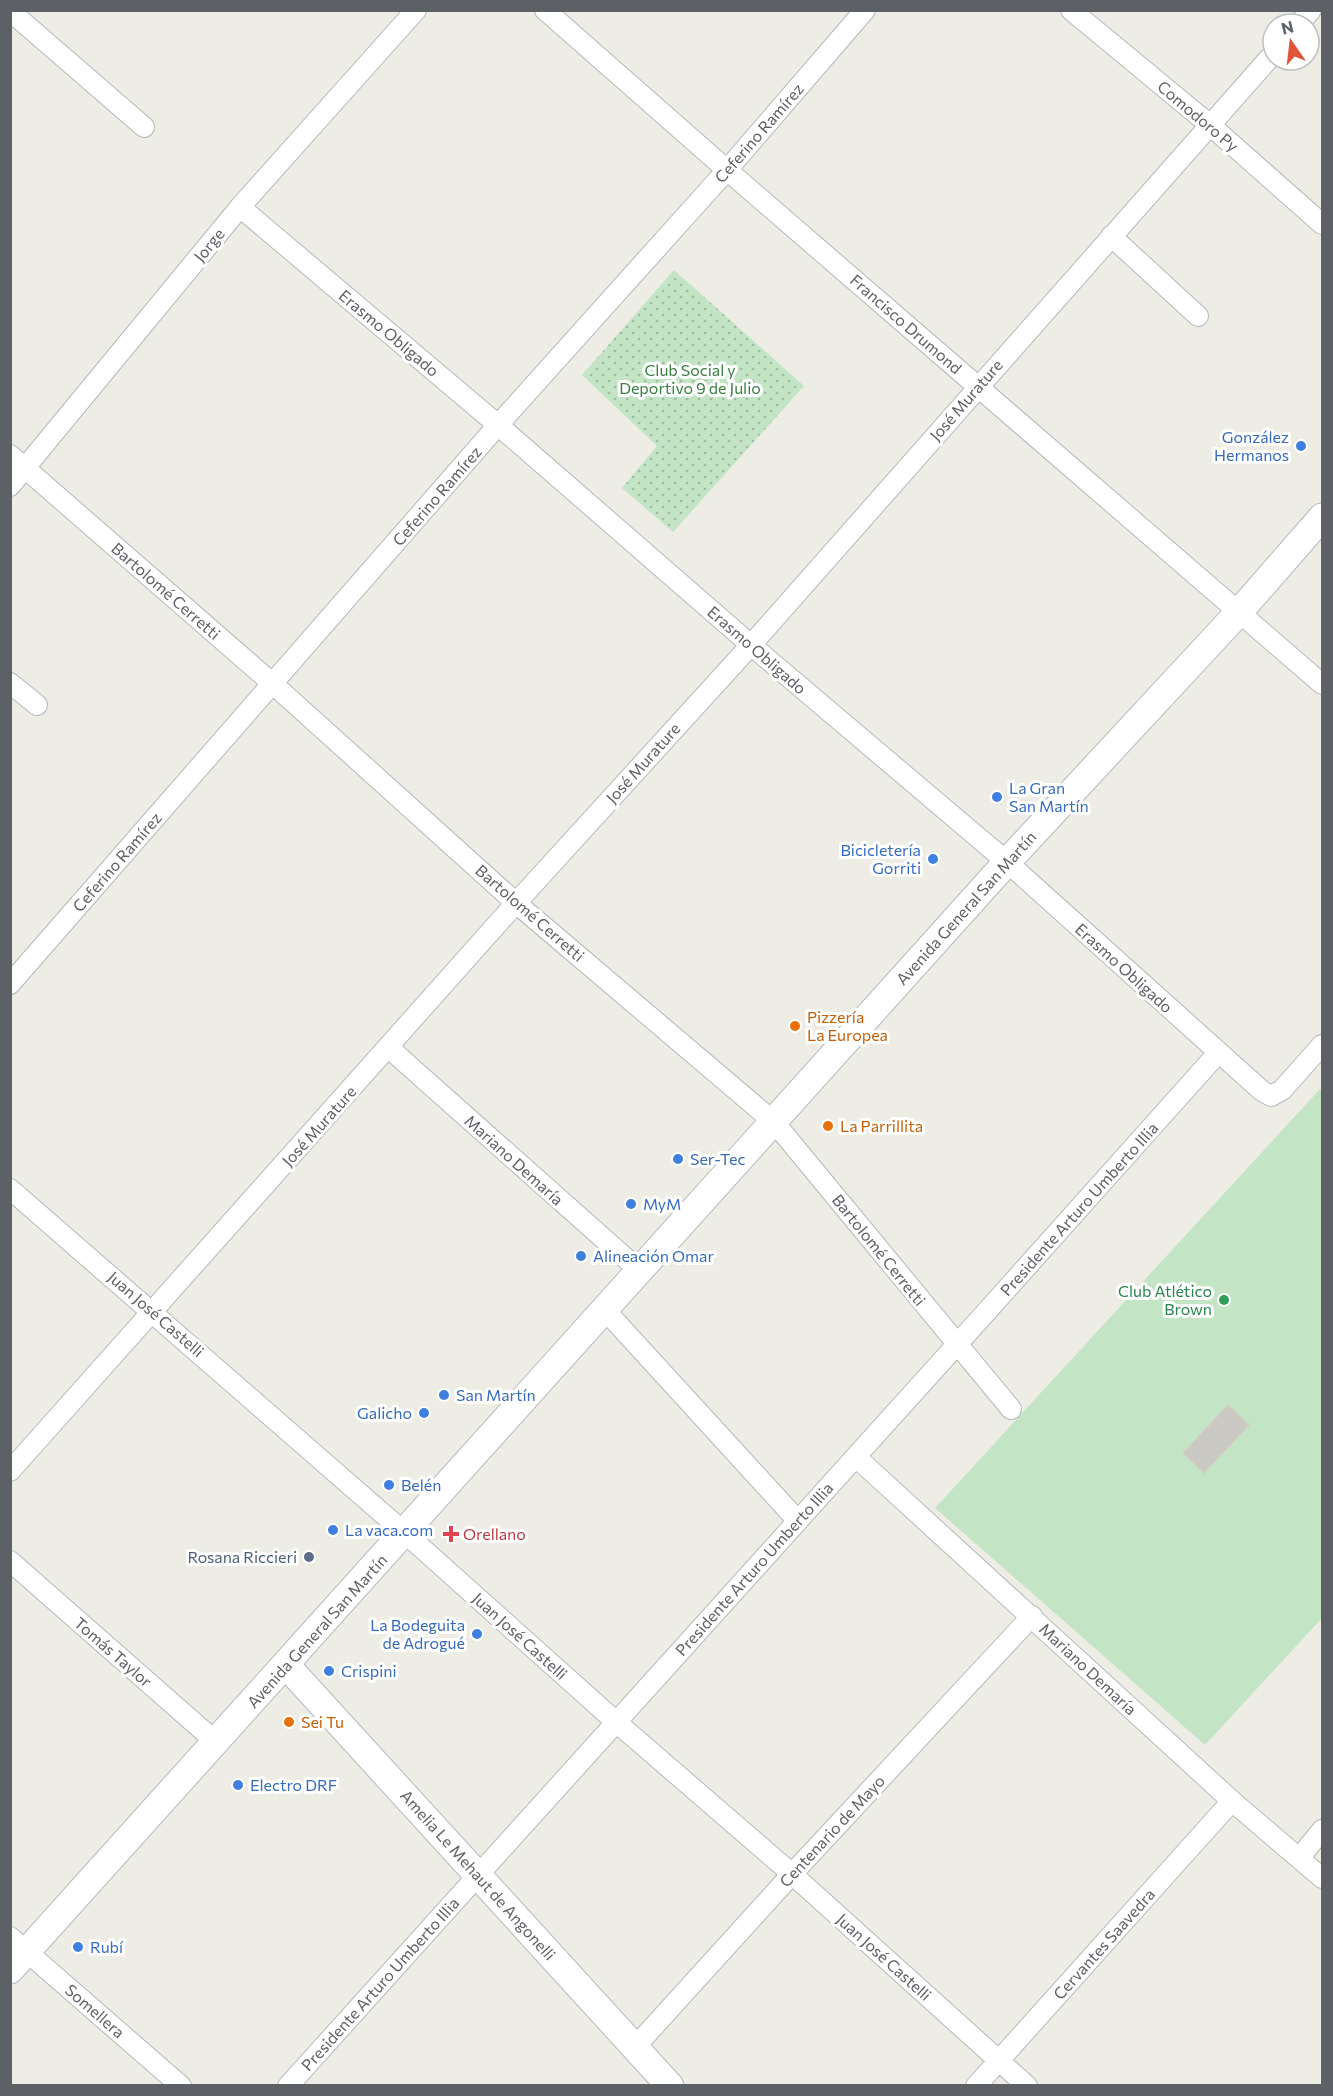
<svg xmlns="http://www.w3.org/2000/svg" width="1333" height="2096" font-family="Commissioner,sans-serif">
	<defs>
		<pattern id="park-dots" width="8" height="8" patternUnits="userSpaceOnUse" patternTransform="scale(1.5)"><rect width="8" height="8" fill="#c3e4c5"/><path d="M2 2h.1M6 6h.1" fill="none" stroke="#a2bca4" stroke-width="1.8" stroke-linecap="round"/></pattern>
	</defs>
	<rect width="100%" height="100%" fill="#eeede5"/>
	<!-- green -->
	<path fill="#c3e4c5" d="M1320,1089L1322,1091V1618L1205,1745L935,1508Z"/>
	<!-- park -->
	<path fill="url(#park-dots)" d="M674,270L804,386L673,532L622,488L657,446L582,375Z"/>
	<!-- building -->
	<path fill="#cac8c2" stroke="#d3cfc3" stroke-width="1.5" d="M1228,1405L1249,1425L1204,1473L1183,1453Z"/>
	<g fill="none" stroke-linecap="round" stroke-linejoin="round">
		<!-- street casing -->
		<g stroke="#b5b7bb" stroke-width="22">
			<path id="street" d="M545,10L727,170L1322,684
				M1071,10L1210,125L1322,224
				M10,11L144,127
				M1299,24L1311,10
				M240,207L498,425L751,645L1007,862L1262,1091L1271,1096L1282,1090L1322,1045
				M1111,236L1198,316
				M10,455L273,684L516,903L774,1122L1011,1409
				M10,486L240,207L416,10
				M10,683L37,705
				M10,984L498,425L727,170L865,10
				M389,1048L640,1271
				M10,1189L405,1533L615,1721L792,1874L1027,2086
				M605,1310L798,1521
				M856,1457L1232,1801L1322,1878
				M10,1471L516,903L751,645L1273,54
				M10,1561L216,1742
				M1300,1857L1322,1830
				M10,1937L181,2086
				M635,2047L792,1874L1032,1616
				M288,2086C598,1741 910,1399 1218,1053
				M976,2086L1232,1801"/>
		</g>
		<!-- secondary casing -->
		<g stroke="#b6b8be" stroke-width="29">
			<path id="secondary" d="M286,1665L670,2086
				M10,1970L1007,862L1240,611L1322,517"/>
		</g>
		<!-- street -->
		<use href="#street" stroke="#fff" stroke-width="20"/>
		<!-- secondary -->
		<use href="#secondary" stroke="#fff" stroke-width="27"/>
	</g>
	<!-- markers -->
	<g fill="#3f7fe0" stroke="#fff" stroke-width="2">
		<circle cx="1301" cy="446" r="6"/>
		<circle cx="997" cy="797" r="6"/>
		<circle cx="933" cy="859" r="6"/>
		<circle cx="678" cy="1159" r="6"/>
		<circle cx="631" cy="1204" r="6"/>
		<circle cx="581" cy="1256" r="6"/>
		<circle cx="444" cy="1395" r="6"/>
		<circle cx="424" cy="1413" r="6"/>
		<circle cx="389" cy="1485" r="6"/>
		<circle cx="333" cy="1530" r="6"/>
		<circle cx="477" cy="1634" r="6"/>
		<circle cx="329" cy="1671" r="6"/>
		<circle cx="238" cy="1785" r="6"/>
		<circle cx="78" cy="1947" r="6"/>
	</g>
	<g fill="#e8710a" stroke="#fff" stroke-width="2">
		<circle cx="795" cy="1026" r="6"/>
		<circle cx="828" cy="1126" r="6"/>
		<circle cx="289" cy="1722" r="6"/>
	</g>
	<circle fill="#2e9e5b" stroke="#fff" stroke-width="2" cx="1224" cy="1300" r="6"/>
	<path fill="#e0444e" stroke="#fff" stroke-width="2" d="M448 1525h6v6h6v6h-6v6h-6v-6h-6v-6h6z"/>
	<circle fill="#5c6f8a" stroke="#fff" stroke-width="2" cx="309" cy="1557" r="6"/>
	<g text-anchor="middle" stroke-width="6" stroke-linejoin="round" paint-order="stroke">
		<!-- street labels -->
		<g font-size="16" fill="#5d6065" stroke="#fff">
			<text transform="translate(1198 116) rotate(40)" y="6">Comodoro Py</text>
			<text transform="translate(759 133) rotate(-49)" y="6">Ceferino Ramírez</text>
			<text transform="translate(209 245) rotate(-51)" y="6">Jorge</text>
			<text transform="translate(906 324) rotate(41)" y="6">Francisco Drumond</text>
			<text transform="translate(389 333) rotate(40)" y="6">Erasmo Obligado</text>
			<text transform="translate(966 400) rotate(-49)" y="6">José Murature</text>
			<text transform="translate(437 496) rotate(-49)" y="6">Ceferino Ramírez</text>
			<text transform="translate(166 591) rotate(41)" y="6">Bartolomé Cerretti</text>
			<text transform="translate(757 650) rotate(41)" y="6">Erasmo Obligado</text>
			<text transform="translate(643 763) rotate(-48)" y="6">José Murature</text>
			<text transform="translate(117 862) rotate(-49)" y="6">Ceferino Ramírez</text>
			<text transform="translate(966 908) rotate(-48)" y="6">Avenida General San Martín</text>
			<text transform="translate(530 913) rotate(41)" y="6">Bartolomé Cerretti</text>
			<text transform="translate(1124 968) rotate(42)" y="6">Erasmo Obligado</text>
			<text transform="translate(319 1126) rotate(-48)" y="6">José Murature</text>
			<text transform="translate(514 1160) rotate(42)" y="6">Mariano Demaría</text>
			<text transform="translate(1079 1209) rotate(-48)" y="6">Presidente Arturo Umberto Illia</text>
			<text transform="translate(879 1250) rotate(51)" y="6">Bartolomé Cerretti</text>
			<text transform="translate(156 1314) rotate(41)" y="6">Juan José Castelli</text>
			<text transform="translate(754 1569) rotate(-48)" y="6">Presidente Arturo Umberto Illia</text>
			<text transform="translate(317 1631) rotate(-48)" y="6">Avenida General San Martín</text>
			<text transform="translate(520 1636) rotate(42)" y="6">Juan José Castelli</text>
			<text transform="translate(113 1652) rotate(41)" y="6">Tomás Taylor</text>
			<text transform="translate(1088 1669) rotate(43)" y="6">Mariano Demaría</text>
			<text transform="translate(832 1831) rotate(-47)" y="6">Centenario de Mayo</text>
			<text transform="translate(478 1875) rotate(48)" y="6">Amelia Le Mehaut de Angonelli</text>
			<text transform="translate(1104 1944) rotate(-48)" y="6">Cervantes Saavedra</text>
			<text transform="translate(884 1957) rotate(42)" y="6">Juan José Castelli</text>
			<text transform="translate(380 1984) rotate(-48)" y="6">Presidente Arturo Umberto Illia</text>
			<text transform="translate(95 2011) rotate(41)" y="6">Somellera</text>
		</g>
		<!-- park labels -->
		<g font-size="16" fill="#398041" stroke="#fff">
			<text x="690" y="376">Club Social y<tspan x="690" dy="18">Deportivo 9 de Julio</tspan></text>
		</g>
		<!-- shop labels -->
		<g font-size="16" fill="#366cbe" stroke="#fff" text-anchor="start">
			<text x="1289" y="443" text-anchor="end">González<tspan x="1289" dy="18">Hermanos</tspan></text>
			<text x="1009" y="794">La Gran<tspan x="1009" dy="18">San Martín</tspan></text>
			<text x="921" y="856" text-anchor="end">Bicicletería<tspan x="921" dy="18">Gorriti</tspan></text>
			<text x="690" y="1165">Ser-Tec</text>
			<text x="643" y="1210">MyM</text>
			<text x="593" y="1262">Alineación Omar</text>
			<text x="456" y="1401">San Martín</text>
			<text x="412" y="1419" text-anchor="end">Galicho</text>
			<text x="401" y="1491">Belén</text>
			<text x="345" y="1536">La vaca.com</text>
			<text x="465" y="1631" text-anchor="end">La Bodeguita<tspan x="465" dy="18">de Adrogué</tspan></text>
			<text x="341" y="1677">Crispini</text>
			<text x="250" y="1791">Electro DRF</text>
			<text x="90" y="1953">Rubí</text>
		</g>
		<!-- food labels -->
		<g font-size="16" fill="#c56008" stroke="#fff" text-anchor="start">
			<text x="807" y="1023">Pizzería<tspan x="807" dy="18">La Europea</tspan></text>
			<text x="840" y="1132">La Parrillita</text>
			<text x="301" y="1728">Sei Tu</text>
		</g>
		<!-- leisure labels -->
		<g font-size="16" fill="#27864d" stroke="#fff" text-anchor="end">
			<text x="1212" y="1297">Club Atlético<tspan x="1212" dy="18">Brown</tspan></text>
		</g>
		<!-- health labels -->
		<g font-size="16" fill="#be3a42" stroke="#fff" text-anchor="start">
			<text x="463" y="1540">Orellano</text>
		</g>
		<!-- service labels -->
		<g font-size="16" fill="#4e5e75" stroke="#fff" text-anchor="end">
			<text x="297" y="1563">Rosana Riccieri</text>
		</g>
	</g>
	<!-- border -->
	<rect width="1333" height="2096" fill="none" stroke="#5d6065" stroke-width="24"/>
	<!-- north arrow -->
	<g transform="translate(1291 42) rotate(346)"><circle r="28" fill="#ffffff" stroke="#bebfc1" stroke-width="1.5"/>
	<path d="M0-4.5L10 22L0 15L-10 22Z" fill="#e05439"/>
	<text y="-9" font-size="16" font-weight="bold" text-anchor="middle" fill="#5d6065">N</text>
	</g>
</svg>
